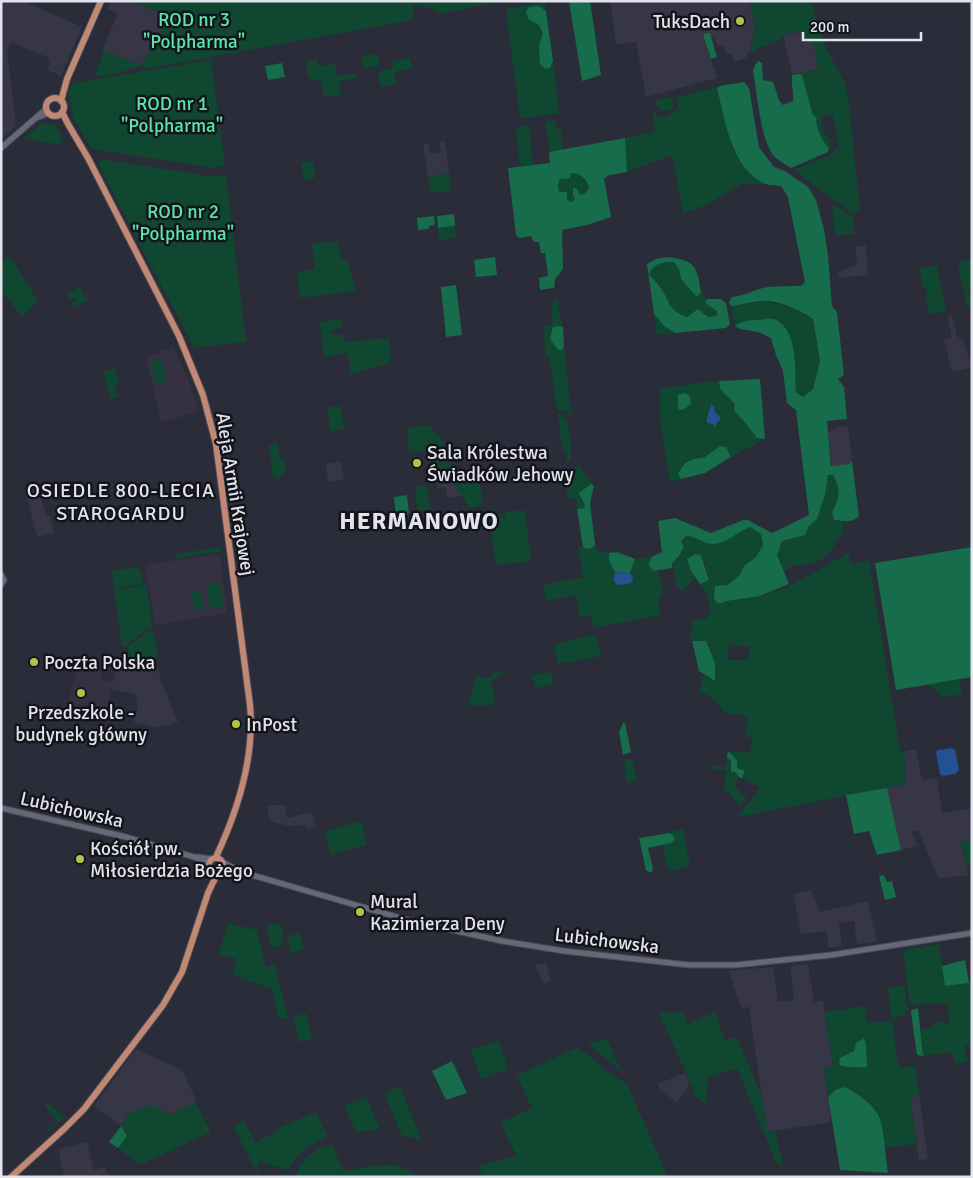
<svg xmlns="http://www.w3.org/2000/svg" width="973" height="1178" font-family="Signika,sans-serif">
	<rect width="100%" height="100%" fill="#2a2c39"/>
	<!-- industrial -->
	<path fill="#373646" d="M1,1H28L27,3L82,27L61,76L48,70L50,61L49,58L11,42L7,51L16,126L1,139Z
		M110,1H131L162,14L164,28L143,63H134L102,50L118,13L108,9Z
		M610,1H750L755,29L750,51L747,52V58L734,62L732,53L727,55L724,47L718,46L714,38L711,39L710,33L703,35L717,78L646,97L636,42L616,44Z
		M815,29L835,67L792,74L783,35Z
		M445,141L449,173L428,177L423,144L428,143L431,154L441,152L439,142Z
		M866,245L868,275L839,278L838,272L857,265L855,247Z
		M952,315L957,336L964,342L969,359H972V367L952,372L944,340L952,337L947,316Z
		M848,426L852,461L849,464L832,466L828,431L836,430V427Z
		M341,462L344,480L328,482L326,464Z
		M452,465L455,488L462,496L447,498L446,487L437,488L436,479L441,471L446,470Z
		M38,487L46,516H50L54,533L37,537L25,490Z
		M134,661V663L150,661L151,668L158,667L161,681L178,722L165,727L164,725L157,728L134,722L138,707L135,694L111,689L115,671L114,663Z
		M916,749L922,780L937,778L942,813L970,809L972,811V840L961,842L968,875L939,879L918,830L911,831L918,846L901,850L887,788L906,784L904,752Z
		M271,805H285L287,818L312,812L316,827L306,829L305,825L289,826L273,822L270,820L267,806Z
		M811,890L820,912L868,901L877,942L857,944L854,921L839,923L842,946L829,948L826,931L801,934L793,894Z
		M546,963L551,981L543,983L535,965Z
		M808,964L814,1002L823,1001L833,1066L824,1068L831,1122L767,1132L749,1007L741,1008L729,971L773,967L778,1002L794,1000L790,966Z
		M136,1049L182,1070L193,1093L196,1103L170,1115L129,1113L121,1126L94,1106Z
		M685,1073L690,1084L677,1103L660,1090L657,1084Z
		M919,1094L928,1159L919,1160L910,1096Z
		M87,1142L94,1170L105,1167L106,1171L111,1177H64L58,1149Z"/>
	<!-- education -->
	<path fill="#363142" d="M173,347L187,376L199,412L161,422L146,357Z
		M217,554L220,557L227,613L155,625L145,565Z
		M99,666L102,681H113L106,714L67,704L77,671Z"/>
	<!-- green -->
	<path fill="#104731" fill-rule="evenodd" d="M131,1H498V2L439,14L434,9L414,5L412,20L145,69L143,64L140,66C126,69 109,80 95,74L105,51L134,63H143L164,28L162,14Z
		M750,1H811L826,48L845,83L849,103L860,208L858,211L852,213L796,172V169L834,153V148L839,147L833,115L821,117L824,133L829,137L831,148H829C820,138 817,130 816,117L813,115L802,75L799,74L792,75V74L818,70L813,39L803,40L801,31L783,35L784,37C773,45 760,45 750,54L755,29Z
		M545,2L546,11L538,6L539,25L543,34L539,45L550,68L553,61L559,113L520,119L506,9Z
		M378,54L380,66L363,68L361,56Z
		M410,58L412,69L394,72L396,84L380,87L378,74L384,70L393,68V61Z
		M211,60L225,166L214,168L98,150L90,147L73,117L68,90L74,83Z
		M317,60L319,66L335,64L337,76L356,74L357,78L339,82L341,95L324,97L321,81H317L309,78L306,62Z
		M720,86L717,88L733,149L751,175L767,184H741L709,204L683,213L672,155L627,172L625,138L655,132L653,111L655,110L656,114L659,117L668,116L678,108V98L681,96Z
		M668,97L673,99V107L670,111H662L656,105V101Z
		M555,120L556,129H561L563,149L549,152L546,122Z
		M42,123L55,125L64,140L61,139L60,144H57L23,139Z
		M529,125L533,165L520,166L516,128Z
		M101,159L208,176L226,175L246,342L194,348L98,164Z
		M311,161L314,163L315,178L304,180L301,163Z
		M449,173L451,191L431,193L428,177Z
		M574,173C582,175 588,181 589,188L580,195L572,191L575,198L572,202L567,200L562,193L559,192L558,185L560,179Z
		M832,203L854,218V234L835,236Z
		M455,226L456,238L439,240L438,228Z
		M337,241L342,259L347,260L356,291L300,298L297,272L315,269L312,244Z
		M10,256L38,302L22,316L1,291V262Z
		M972,259V286L968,287L970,299H972V308L967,307L958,265L959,262Z
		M662,262H674L679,269L681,279L697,296L701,292L707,299L705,303L717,311V316L708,317L698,309L687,317C668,311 670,300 660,287C657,282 652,279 649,274L653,267Z
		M937,266L946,311L930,314L928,312L926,296L927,293L926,287H923L919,268Z
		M80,287L87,300L74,307L71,304L76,301L74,297L69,299L66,294Z
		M556,297L563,327L559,326L562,350L564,347L572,419L567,411L557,410L549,355H545L544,326L553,324L551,308Z
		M766,301L796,309L813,319L820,361L813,389L803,397L796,392V381L775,320L740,322L735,326L731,306Z
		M654,314L663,325L675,333L657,335Z
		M342,319V328L331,329L332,335H343L345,342L389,338L391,360L389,363L350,374L348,353L324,357L320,322Z
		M161,359L167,381L156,384L150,362Z
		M115,368L119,382L115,384L118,397L111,399L103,372Z
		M719,381L720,389L735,404L734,411L743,420L757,438L765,439L731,457L726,447L720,446L705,457L694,459L685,463L679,474L681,479L670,483L660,420V389L698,383Z
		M341,406L344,429L330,431L327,407Z
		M558,413C573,419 570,444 571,457L570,461H567L566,450H562Z
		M429,425L444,442L446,460L452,465L446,470L440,471L432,462L430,451L409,453L407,428Z
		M278,443L280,458H284L286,470L277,480L276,476L273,477L269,444Z
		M579,465L594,486L590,485L580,498L584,501L586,508L577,509L576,498L568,499L565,474H573L574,469L578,468Z
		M828,475H833C841,490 840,498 832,513L834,520L843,522V533C838,538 837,541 834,546C824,564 809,565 792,565L784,572L777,555L782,541L805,535L809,526L817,519L825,495Z
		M479,479L483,506L468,508C467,498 456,493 454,483Z
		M422,485L426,487L430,493L427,492L428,499L431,500H428L429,506L432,509L418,511L417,509L415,492L418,486Z
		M523,510L525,512L531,558L527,562L496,565L488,514L501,513V518L506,517L505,512Z
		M750,527L761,534L763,545L756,557L744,566L739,576L728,585L715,586L714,599L718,604C732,598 747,599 761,596C790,589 822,567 849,553V561L852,564L869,561L900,750L904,752L906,784L738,817V815L752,799L760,787L742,778L745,771L737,768V764L728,751L750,753L753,739L745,736L748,720L743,715L724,713C717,701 713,696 699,692L704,675L714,681C717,666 712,655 706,641H692L689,634L693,630L691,622L707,618L711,612L707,594L700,584L709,580L705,564L701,555L695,554L691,571L695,577L683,591L677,587L672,563L679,556L684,547L681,541L685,536H692L701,541L729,539ZM729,644L750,647L748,660H728Z
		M595,544L598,552L609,553V560L615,572L614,576L633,577L630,573L635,559L652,556L649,559L654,571H658L663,591L658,601L661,615L594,628L590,615L580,617L576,595L546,601L543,585L583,577L578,547H583L586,549L592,548Z
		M221,547L222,551L174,559L176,554Z
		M135,567L141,571L143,584L114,589L112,571Z
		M220,582L224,606L210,608L206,584Z
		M146,585L152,618L150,620L152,627L132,640L127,646H122L114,590Z
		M201,591L204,609L194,610L191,592Z
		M152,629L158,651L156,659H127L129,645Z
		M596,634L601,656L558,664L554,644Z
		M499,670L504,674L491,681L495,700L492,705H468L476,678L479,675L485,679Z
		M551,672L553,684L536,688L531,675Z
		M959,679L962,694L940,698L939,691L926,685Z
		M727,758L731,760L730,769L732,772H735L739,777L734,786L747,799L739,806L728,791L724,794L726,770L709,769V766L726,767Z
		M624,759H632L637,781L627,783Z
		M362,821L366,845L330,854L325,831Z
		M683,829L690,866L668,871L663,845L672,843L674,836L669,832Z
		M972,840V865L966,866L961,842Z
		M228,923L257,930L266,967L275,965L288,1018L279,1020L272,989L232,975L237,959L218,954Z
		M280,923L284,937L281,938L283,945L271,948L266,926Z
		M300,933L304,950L290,953L288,936Z
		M939,944L945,986L972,982V1053L969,1045H965L966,1056L969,1060L964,1063H956L952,1052L923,1056L921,1028L925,1029L932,1027L935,1023L943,1021L944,1024L950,1023L947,1003L910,1005L903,950Z
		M904,985L908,1011L892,1021L899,1068L915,1066L919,1094L910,1096L916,1144L885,1148L880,1118L835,1090L828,1097L824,1068L833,1066L825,1012L865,1006L867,1023L892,1021L888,988Z
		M683,1012L688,1024L715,1012L725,1040L737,1037L763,1099L767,1132L775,1131L783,1165L776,1163L737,1068L708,1078L706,1104L694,1095L695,1093L659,1013Z
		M306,1013L312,1039L299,1042L293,1017Z
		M607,1038L621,1071L588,1044Z
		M499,1041L508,1069L481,1079L471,1049Z
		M576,1048L581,1049L605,1070L627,1084L668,1177H483L478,1166L517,1156L500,1123L532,1108L518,1078L515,1076Z
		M400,1087L422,1141L416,1138L402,1136L384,1093Z
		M366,1097L380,1129L356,1132L344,1106Z
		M46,1102L65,1117L45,1134L44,1133L57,1121L45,1106Z
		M196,1103L211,1132L142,1164L137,1163L118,1148L127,1137L121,1126L129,1113L152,1105L170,1115Z
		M316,1112L328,1137C310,1144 296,1153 288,1171L260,1161L257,1173L234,1127L244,1120L255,1143L280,1129L279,1128Z
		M331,1144L344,1171C366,1168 400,1156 415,1177H295C302,1158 312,1150 331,1144Z"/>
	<!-- forest -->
	<path fill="#166c4b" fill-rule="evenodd" d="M569,1H590L601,75L582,81Z
		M539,6L546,11L553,61L550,68L545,69L540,64L539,45L543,34L539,25L528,19L526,11L530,7Z
		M706,33H710L717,57L711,59L703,35Z
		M758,61L762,63L763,80L773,82L779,100L783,105L793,101C794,92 791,85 792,75L799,74L802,75L813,115L816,117C817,130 820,138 829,148L828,152L791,168C785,164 779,161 774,156C761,143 757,91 753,71L755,65Z
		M282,63L285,77L268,80L265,66Z
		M744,82L749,88L759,147L774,167L785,171L808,187L816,200L824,229L828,255L832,306L837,312L844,375L838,379L844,387L847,419L827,421L831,466L849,464L852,461L859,516C854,523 842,521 834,520L832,512C840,498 841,490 833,475H828L825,495L817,519L809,526L805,535L782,541L777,555L789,584L760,596L727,601L718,604L714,599L715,586L728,585L739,576L744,566L756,557L763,545L761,534L750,527C738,532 725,544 713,544C702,544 696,536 686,536L681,541L684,547L679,556L672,563V568L654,571L649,566C649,556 654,556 662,552L658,521L675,518L711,533L743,520H748L772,533L809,515L796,410L787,403L783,371L776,355L771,338L758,332L740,329L735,326C742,320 751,320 760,320C765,319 772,318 776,320C798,330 795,372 796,392L803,397L813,389L820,361L813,319C802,311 780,301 766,301C754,301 742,305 731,306L729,302L732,297C745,296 756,289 768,287C779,286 790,286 801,286L805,282L788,197L781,186C777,185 770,186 766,184C731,170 725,119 717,88L720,86Z
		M625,138L627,172L609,175L604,179L611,217L587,225L562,230L563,269L555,279L554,289L553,288L540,290L539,278L548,276L545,253H541L539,242H534L531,236L519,238L516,235L508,168L550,163L549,152ZM574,173C581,174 588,181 589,188L585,193L580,195L577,189L573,188V195L575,198L572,202L567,200V194L566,192H559L558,185L560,179L570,178L571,174Z
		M454,214L455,226L438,228L437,216Z
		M434,216L435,225L429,226V229L418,230L417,218Z
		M495,257L497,275L476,277L474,260Z
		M667,257C694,260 697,265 701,292L697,297L681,279L679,269L674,262C662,262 655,263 649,274C652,279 657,282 660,287C670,300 668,311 687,317L698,309L708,317L717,316V311L705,303L707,299H721L726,303L730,324L726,328L675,333L664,326L654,314L647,264L656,259Z
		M456,285L462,335L446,337L441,287Z
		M559,326L563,327L564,347L562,350H558L550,339L553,327Z
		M760,379L765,439L757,438L743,420L734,411L735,404L720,389L719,381Z
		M684,393L690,396L691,404L683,410L678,409V395Z
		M720,446L726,447L731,457L705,473L681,479L678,474L685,463L694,459L705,457Z
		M591,484L594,486L590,503L595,544L592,548L586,549L583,547L577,509L585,508C584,501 581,499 579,493Z
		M407,495L409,513L407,515L396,516L394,497Z
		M972,547V677L896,690L875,563Z
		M617,552L635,559L630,573L615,572L609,560V553Z
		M696,554L701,555L709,580L700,584L691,571L687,559Z
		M692,641H706L715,663V681L699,671Z
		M623,723H625L631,752L623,755L619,732Z
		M728,751L737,760V768L745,771L742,778L739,777L735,772H731V760L727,758Z
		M887,788L901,850L877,855L869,831L854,834L846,795Z
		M669,833L674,836V840L672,843L648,848L653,868L652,872H649L646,870L639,838Z
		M884,875L887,882L892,881L896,897L885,900L879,876Z
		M965,960L969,983L945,986L942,966Z
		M918,1008L923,1056L917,1055L911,1012L912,1010Z
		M864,1038L866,1044L867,1067C864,1068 843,1067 839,1065L840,1058L854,1051L856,1043Z
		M452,1061L467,1093L446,1100L432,1071Z
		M845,1087C858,1094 874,1104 880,1119C884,1131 886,1159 888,1173L840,1170L828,1097L835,1090Z
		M121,1126L127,1136L118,1148L109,1142Z"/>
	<!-- water -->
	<path fill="#235192" d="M711,404L714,407L715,412L721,418L716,424V428L713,424L707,423C706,416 710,411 711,404Z
		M615,572L630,573L633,577L632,582L628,584L617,585L614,581Z
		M952,748L955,750L959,770L955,774L943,776L940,774L936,752L938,750Z"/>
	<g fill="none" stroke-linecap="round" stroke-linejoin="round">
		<!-- minor casing -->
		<g stroke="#494a55" stroke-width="7">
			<path id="minor" d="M36,118L49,113
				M1,148L46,109
				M1,574L4,580L1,585
				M1,808L126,837L194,857L209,865
				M197,857L212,859
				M224,863L238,870
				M222,869L245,873L411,921L502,941L564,951L689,965H736L831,955L972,933"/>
		</g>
		<!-- major casing -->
		<g stroke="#494a55" stroke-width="8">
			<path id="major" d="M46 107a9 9 0 1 1 18 0a9 9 0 1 1-18 0Z
				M61,101L67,79L101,1
				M62,112L68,124L88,158L179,336L203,395L216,444L250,705C255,757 238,810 216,857
				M209 865a7 7 0 1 1 14 0a7 7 0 1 1-14 0Z
				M11,1177L64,1129L84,1109L163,1005L182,972L208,893L218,872"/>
		</g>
		<!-- minor -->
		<use href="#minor" stroke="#666878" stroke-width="5"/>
		<!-- major -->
		<use href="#major" stroke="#c18874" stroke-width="6"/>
	</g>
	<!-- markers -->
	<g fill="#b4c24a" stroke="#14151b" stroke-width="2">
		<circle cx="740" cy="21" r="5"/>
		<circle cx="417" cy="463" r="5"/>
		<circle cx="34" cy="662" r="5"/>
		<circle cx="81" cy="693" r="5"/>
		<circle cx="236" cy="724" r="5"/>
		<circle cx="80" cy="859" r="5"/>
		<circle cx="360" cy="912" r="5"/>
	</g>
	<g text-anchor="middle" stroke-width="5" stroke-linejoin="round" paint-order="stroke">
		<!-- park labels -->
		<g font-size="19" fill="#59e6aa" stroke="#14151b">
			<text x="194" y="26">ROD nr 3<tspan x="194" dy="22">"Polpharma"</tspan></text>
			<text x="172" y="110">ROD nr 1<tspan x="172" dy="22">"Polpharma"</tspan></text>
			<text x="183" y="218">ROD nr 2<tspan x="183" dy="22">"Polpharma"</tspan></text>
		</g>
		<!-- poi labels -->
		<g font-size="19" fill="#e2e3ec" stroke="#14151b" text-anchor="start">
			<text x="730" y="28" text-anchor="end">TuksDach</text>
			<text x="427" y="459">Sala Królestwa<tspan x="427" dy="22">Świadków Jehowy</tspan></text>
			<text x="44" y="669">Poczta Polska</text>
			<text x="81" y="719" text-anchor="middle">Przedszkole -<tspan x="81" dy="22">budynek główny</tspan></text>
			<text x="246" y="731">InPost</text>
			<text x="90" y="855">Kościół pw.<tspan x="90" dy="22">Miłosierdzia Bożego</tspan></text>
			<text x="370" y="908">Mural<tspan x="370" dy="22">Kazimierza Deny</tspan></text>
		</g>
		<!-- street labels -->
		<g font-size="19" fill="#e2e3ec" stroke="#14151b">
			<text transform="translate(236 494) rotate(81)" y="7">Aleja Armii Krajowej</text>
			<text transform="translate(72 809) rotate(13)" y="7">Lubichowska</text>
			<text transform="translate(607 940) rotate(7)" y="7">Lubichowska</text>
		</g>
		<!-- neighbourhood labels -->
		<g font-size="20" letter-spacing="1" fill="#e2e3ec" stroke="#14151b">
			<text x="121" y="497">OSIEDLE 800-LECIA<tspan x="121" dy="23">STAROGARDU</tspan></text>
		</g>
		<!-- district labels -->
		<g font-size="24" font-weight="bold" letter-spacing="1" fill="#e2e3ec" stroke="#14151b">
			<text x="419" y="529">HERMANOWO</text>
		</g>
	</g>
	<!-- border -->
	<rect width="973" height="1178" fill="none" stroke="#e2e3ec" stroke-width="5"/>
	<!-- scale -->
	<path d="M803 32v8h118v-8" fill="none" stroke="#e2e3ec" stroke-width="2.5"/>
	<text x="810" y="32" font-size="15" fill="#e2e3ec" stroke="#14151b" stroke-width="4" paint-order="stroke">200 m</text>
</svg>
